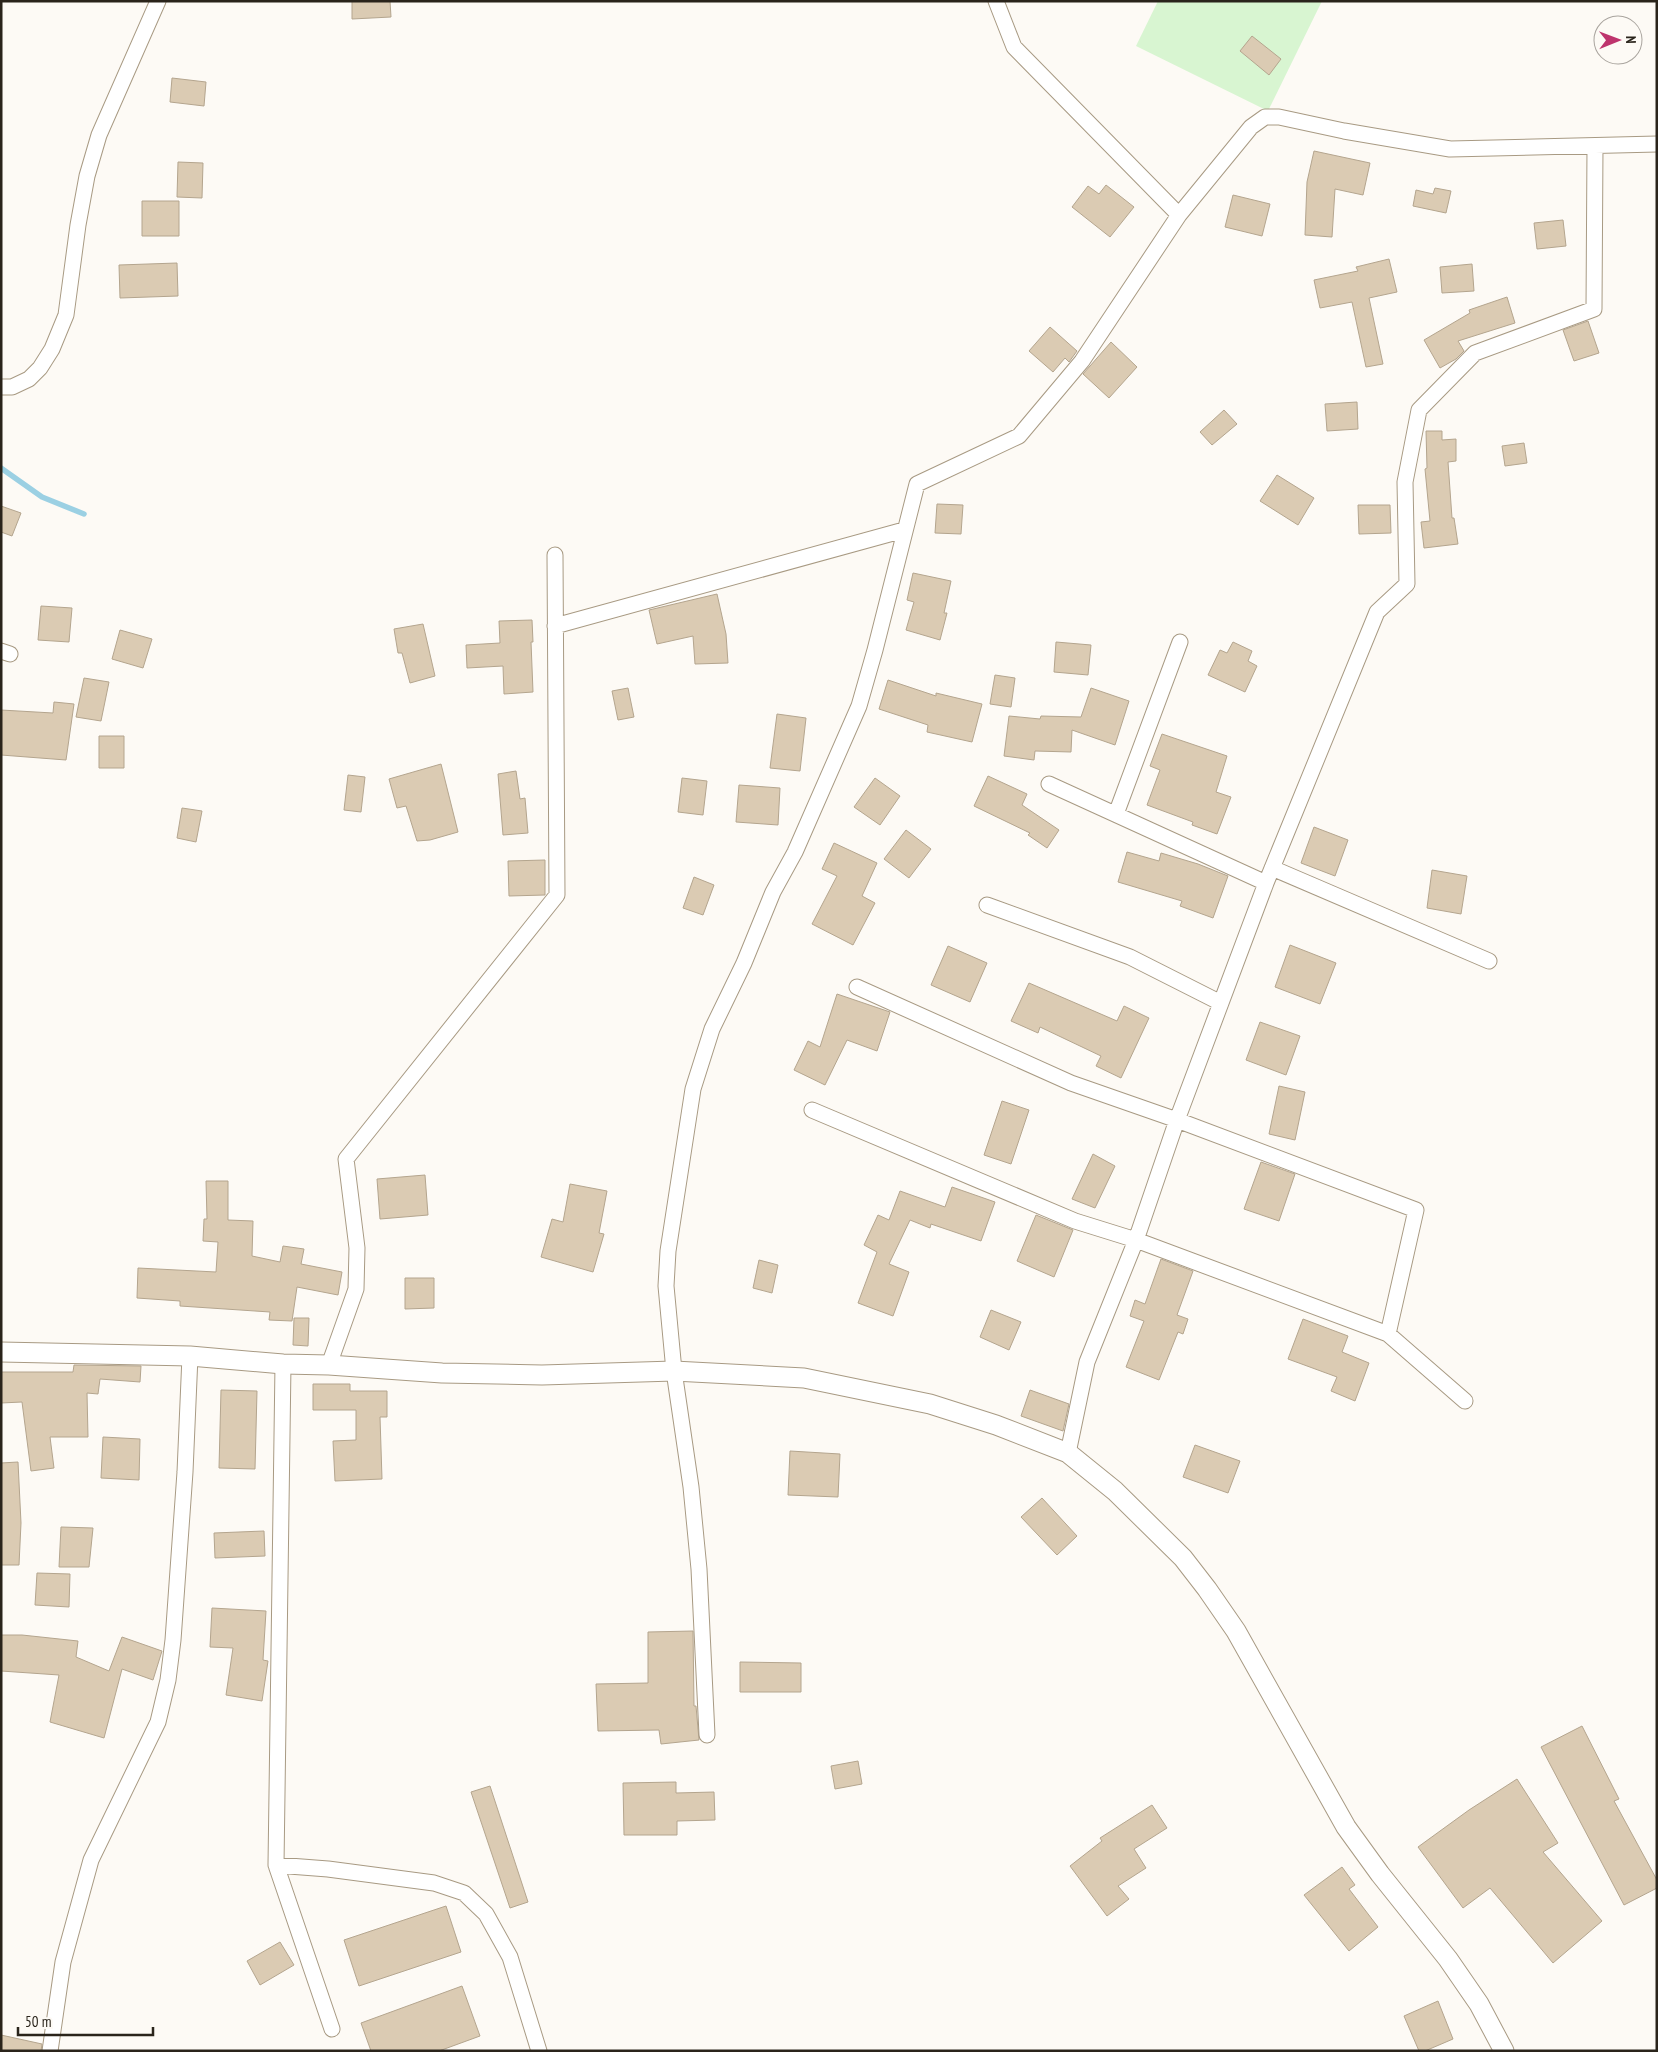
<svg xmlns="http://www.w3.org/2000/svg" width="1658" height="2052" font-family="'PT Sans Narrow',sans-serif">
	<rect width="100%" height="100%" fill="#fdfaf5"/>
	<!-- green -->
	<path fill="#d8f5d1" d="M1158,1H1322L1268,111L1136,46Z"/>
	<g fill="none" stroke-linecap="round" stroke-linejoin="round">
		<!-- stream -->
		<path stroke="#9bd0e3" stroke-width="5.5" d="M1,468L42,497L84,514"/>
	</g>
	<!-- building -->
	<path fill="#dbcbb3" stroke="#b4a58e" d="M352,1H390L391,17L352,19Z
		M1252,36L1281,59L1269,75L1240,51Z
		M172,78L206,82L204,106L170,102Z
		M1314,151L1370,163L1363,195L1335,189L1332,237L1305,235L1307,182Z
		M178,162L203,163L202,198L177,197Z
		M1106,185L1134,207L1110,237L1072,207L1088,186L1099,194Z
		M1435,188L1451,191L1446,213L1413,206L1416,190L1433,194Z
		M1233,195L1270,204L1262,236L1225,227Z
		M142,201H179V236H142Z
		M1563,220L1566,246L1537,249L1534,223Z
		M1389,259L1397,292L1369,298L1383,364L1366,367L1352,302L1320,308L1314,280L1358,271L1356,267Z
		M177,263L178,296L120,298L119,265Z
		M1472,264L1474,291L1442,293L1440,267Z
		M1507,297L1515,323L1458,341L1464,351L1456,359L1440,368L1424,340L1470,313L1469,310Z
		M1588,321L1599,353L1574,361L1563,330Z
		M1050,327L1077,351L1069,362L1065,358L1053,372L1029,351Z
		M1111,342L1137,367L1109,398L1083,374Z
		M1357,402L1358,429L1327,431L1325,404Z
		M1224,410L1237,424L1212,445L1200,432Z
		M1426,431H1442V440L1456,439V461L1448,462L1452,518H1454L1458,544L1424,548L1421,522L1430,521L1425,469L1427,468Z
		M1524,443L1527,463L1505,466L1502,446Z
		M1277,475L1314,498L1298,525L1260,501Z
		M937,504L963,505L961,534L935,533Z
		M1358,505H1390L1391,533L1359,534Z
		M1,506L21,513L12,536L1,532Z
		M913,573L951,581L944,613H947L940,640L906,630L914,602L907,600Z
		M717,594L726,634L728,663L695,664L693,636L657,644L649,610Z
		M41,606L72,608L69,642L38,640Z
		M532,620L533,642H531L533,692L504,694L503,666L467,668L466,645L500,643L499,621Z
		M423,624L435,676L410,683L402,653H398L394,629Z
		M120,630L152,639L143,668L112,659Z
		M1056,642L1091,645L1088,675L1054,672Z
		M1233,642L1252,651L1248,661L1257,666L1245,692L1208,675L1220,650L1227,653Z
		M995,675L1015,678L1011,707L990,704Z
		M84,678L109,682L101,721L76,717Z
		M888,680L936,696V693L982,704L972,742L927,732L928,725L879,709Z
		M628,688L634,717L618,720L612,691Z
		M1091,688L1129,701L1115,745L1072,730L1071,752L1035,751L1034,760L1004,756L1009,716L1040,719L1041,716L1081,717Z
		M54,702L74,704L66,760L1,755V710L53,713Z
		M777,714L806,718L800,771L770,768Z
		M1162,734L1227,756L1216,792L1231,797L1217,834L1192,825L1193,822L1147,805L1160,770L1150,766Z
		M99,736H124V768H99Z
		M441,764L458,832L430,840L417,841L406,806L397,808L389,779Z
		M516,771L520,799L525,798L528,833L503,835L498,774Z
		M348,775L365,777L361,812L344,810Z
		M988,776L1027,794L1022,805L1059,830L1047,848L1028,835L1030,833L974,806Z
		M682,778L707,781L703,815L678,812Z
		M875,778L900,796L880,825L854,807Z
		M739,785L780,788L778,825L736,822Z
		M182,808L202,811L196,842L177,838Z
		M1314,827L1348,840L1335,876L1301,863Z
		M906,830L931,849L909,878L884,859Z
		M834,843L877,863L862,896L875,903L853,945L812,924L837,876L822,869Z
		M1127,852L1159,861L1161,853L1198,864L1228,876L1213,918L1180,906L1182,901L1118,882Z
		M545,860V895L509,896L508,861Z
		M1432,870L1467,876L1461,914L1427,908Z
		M694,877L714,885L703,915L683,908Z
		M1290,945L1336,963L1320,1004L1275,987Z
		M948,946L987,963L970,1002L931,985Z
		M1029,983L1117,1021L1124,1006L1149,1018L1121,1078L1096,1066L1101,1056L1040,1027L1038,1033L1011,1021Z
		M837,994L890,1012L877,1051L847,1040L825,1085L794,1070L808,1041L820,1047Z
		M1260,1022L1300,1036L1286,1075L1246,1060Z
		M1279,1086L1305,1092L1295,1140L1269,1134Z
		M1002,1101L1029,1110L1011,1164L984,1155Z
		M1093,1154L1115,1166L1095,1208L1072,1199Z
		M1261,1162L1295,1174L1279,1221L1244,1209Z
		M425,1175L428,1215L380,1219L377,1179Z
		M206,1181H228V1220L253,1221L252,1256L280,1262L283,1246L304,1249L301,1264L342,1272L338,1295L297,1287L292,1321L269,1320L270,1312L180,1306V1301L137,1298L138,1268L216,1272L218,1242L203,1241L204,1219H207Z
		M570,1184L607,1191L599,1233L604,1234L593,1272L541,1257L552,1219L563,1222Z
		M952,1187L995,1202L981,1241L931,1224L930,1228L910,1220L889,1264L909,1272L893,1316L858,1303L877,1252L864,1245L878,1215L889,1220L900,1191L945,1207Z
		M1036,1215L1073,1230L1054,1277L1017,1261Z
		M1161,1259L1193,1271L1177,1315L1188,1319L1183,1334L1178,1332L1159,1380L1126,1367L1144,1321L1130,1316L1135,1300L1145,1304Z
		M759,1260L778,1265L772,1293L753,1288Z
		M405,1278H434V1308L405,1309Z
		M991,1310L1021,1322L1009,1350L980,1337Z
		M294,1318H309L308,1346L293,1345Z
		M1303,1319L1348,1336L1342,1352L1369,1363L1355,1401L1331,1391L1337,1377L1288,1359Z
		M74,1365L141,1366L140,1382L100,1379L98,1394L87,1393L88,1437H50L54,1468L31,1471L22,1402L1,1403V1372H73Z
		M313,1384H350V1391H387V1417H380L382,1479L335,1481L333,1441L356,1440V1410H313Z
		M221,1390L257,1391L255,1469L219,1468Z
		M1030,1390L1069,1404L1063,1431L1021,1416Z
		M103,1437L140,1439L139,1480L101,1478Z
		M1195,1445L1240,1461L1228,1493L1183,1477Z
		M790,1451L840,1454L838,1497L788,1495Z
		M18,1462L21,1523L19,1565H1V1463Z
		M1042,1498L1077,1536L1057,1555L1021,1517Z
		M61,1527L93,1528L89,1567H59Z
		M264,1531L265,1556L215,1558L214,1533Z
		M37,1573L70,1574L69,1607L35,1605Z
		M212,1608L266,1611L263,1660L268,1661L262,1701L226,1695L233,1648L210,1647Z
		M693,1631L694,1706H696L699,1740L661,1744L659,1730L598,1731L596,1684L648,1683V1632Z
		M1,1635H22L78,1641L76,1657L109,1671L122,1637L162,1651L153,1680L122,1669L104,1738L50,1722L59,1675L1,1671Z
		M740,1662L801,1663V1692H740Z
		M1582,1726L1619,1799L1614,1801L1657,1880V1888L1624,1905L1541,1747Z
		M858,1761L862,1784L835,1789L831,1766Z
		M1517,1779L1558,1843L1543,1852L1602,1921L1553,1963L1490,1888L1463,1908L1418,1847L1469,1810Z
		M676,1782V1793L714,1792L715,1820L677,1821V1835H624L623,1783Z
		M490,1786L528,1902L510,1908L471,1792Z
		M1152,1805L1167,1828L1134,1849L1146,1868L1118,1886L1129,1899L1107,1916L1070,1866L1102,1841L1100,1838Z
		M1342,1867L1355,1885L1349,1889L1378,1927L1349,1951L1304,1895Z
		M446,1906L461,1952L359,1986L344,1940Z
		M280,1942L294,1965L260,1985L247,1961Z
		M462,1986L480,2036L439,2051H371L361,2023Z
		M1438,2001L1453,2039L1425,2051H1419L1404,2016Z
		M1,2035L42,2044L41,2051H1Z"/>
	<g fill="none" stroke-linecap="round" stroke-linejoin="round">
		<!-- minor casing -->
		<g stroke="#a89a83" stroke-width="17">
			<path id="minor" d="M996,1L1014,47L1179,215
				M1,387H12L29,379L40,368L52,349L66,315L78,225L87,176L99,135L158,1
				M555,626L904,530
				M1,651L10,654
				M1049,784L1266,883
				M1116,814L1180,642
				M1272,868L1489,961
				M987,905L1130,957L1221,1003
				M857,987L1071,1083L1177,1120L1416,1210L1388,1334
				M812,1110L1075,1221L1136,1240L1388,1334L1465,1401
				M283,1364L276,1865L332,2029
				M329,1365L356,1289L357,1248L346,1159L557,895L555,555
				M1068,1453L1087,1362L1136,1240L1177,1120L1266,883L1377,612L1407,584L1405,482L1419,410L1475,353L1594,309L1595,147
				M707,1735L699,1569L691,1487L674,1371L666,1286L668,1251L693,1089L712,1029L744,963L773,892L795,852L859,706L875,650L917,484L1019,436L1082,361L1179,215L1251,127L1265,117H1279L1344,131L1450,149L1657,144
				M276,1865L328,1869L434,1883L464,1893L486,1914L510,1957L539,2051
				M50,2051L63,1962L91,1860L158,1722L168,1680L173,1640L185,1472L190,1356"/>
		</g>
		<!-- tertiary casing -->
		<g stroke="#a89a83" stroke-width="21">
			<path id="tertiary" d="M1,1352L190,1356L283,1364L329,1365L442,1373L542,1375L674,1371L804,1378L930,1404L996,1425L1068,1453L1115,1491L1183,1558L1207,1589L1236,1631L1346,1827L1380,1874L1448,1959L1479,2004L1504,2051"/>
		</g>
		<!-- minor -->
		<use href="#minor" stroke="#fff" stroke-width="15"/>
		<!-- tertiary -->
		<use href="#tertiary" stroke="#fff" stroke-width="19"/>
	</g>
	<!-- border -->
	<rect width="1658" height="2052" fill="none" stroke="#2a241b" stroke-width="5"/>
	<!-- north arrow -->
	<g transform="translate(1618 40) rotate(89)"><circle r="24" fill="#fdfaf5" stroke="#a9a49e"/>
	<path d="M0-4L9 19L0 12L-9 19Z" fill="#be346d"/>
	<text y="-8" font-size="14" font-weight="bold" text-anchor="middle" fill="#2a241b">N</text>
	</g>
	<!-- scale -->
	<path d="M18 2027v8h135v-8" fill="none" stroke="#2a241b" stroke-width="2.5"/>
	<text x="25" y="2027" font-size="15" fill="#2a241b" stroke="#fdfaf5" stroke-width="4" paint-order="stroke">50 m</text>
</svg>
